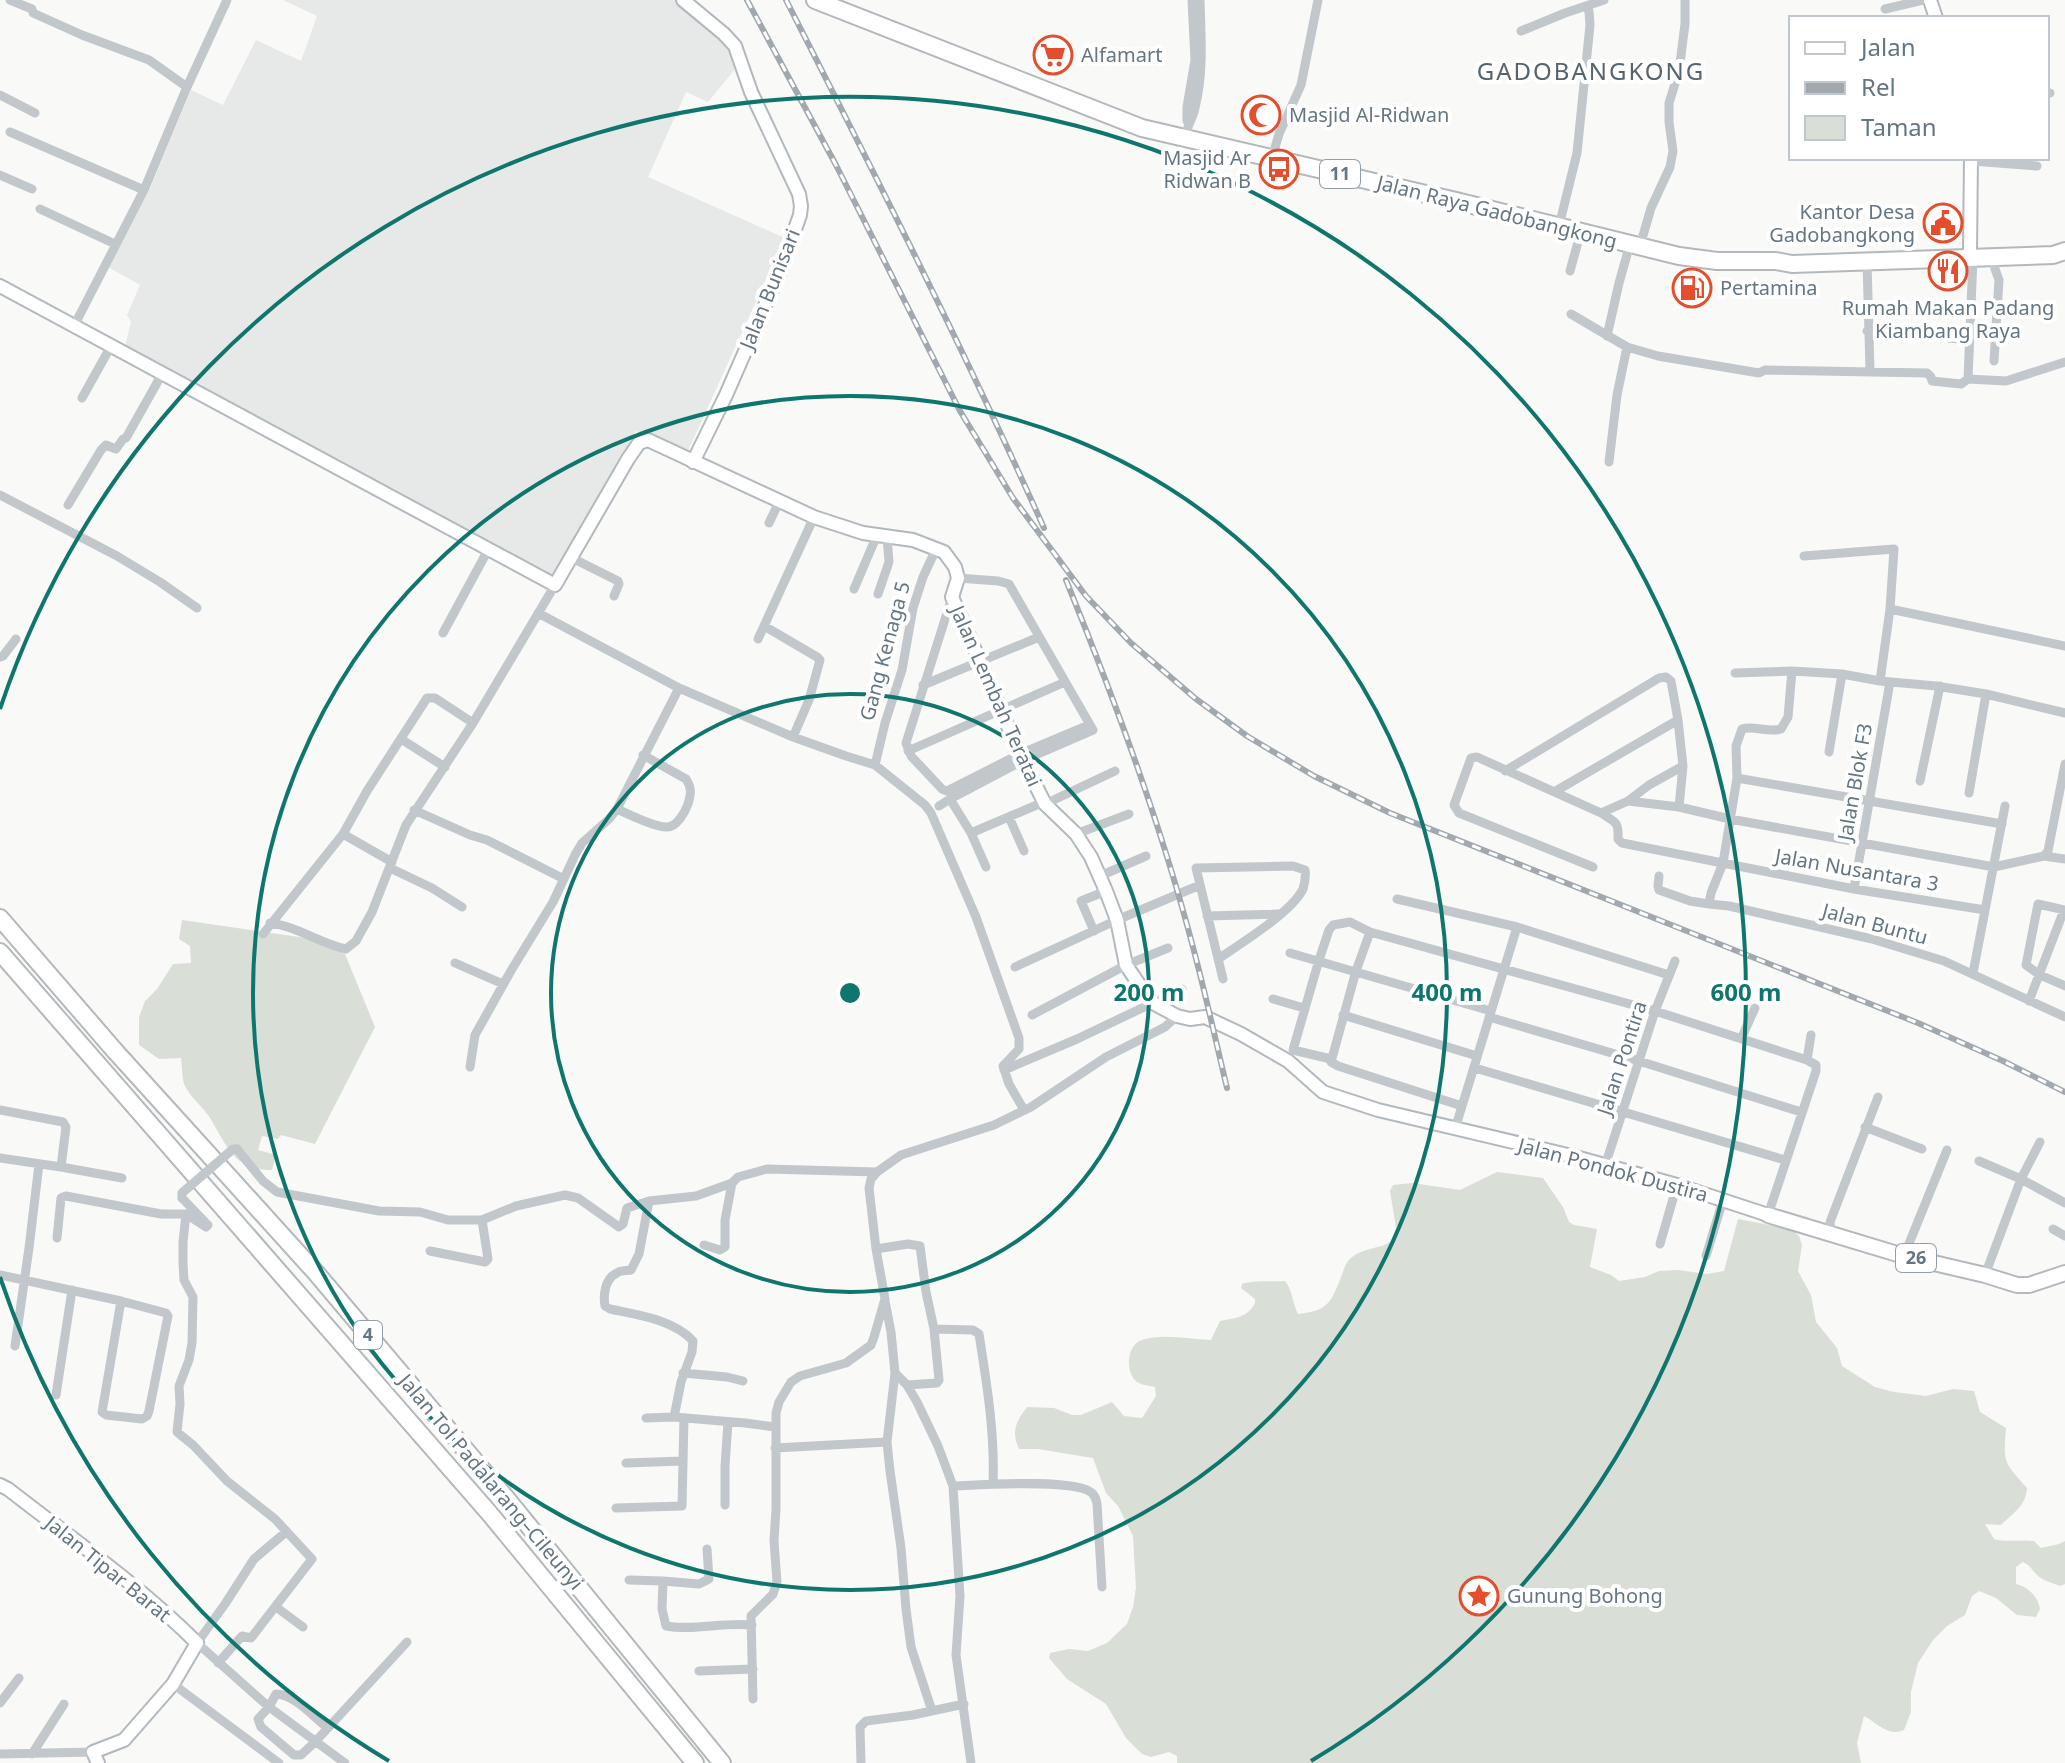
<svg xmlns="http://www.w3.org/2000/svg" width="2065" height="1763" font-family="'Noto Sans',sans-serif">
	<rect width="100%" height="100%" fill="#f9f9f7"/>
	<!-- built -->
	<path fill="#e7e8e8" d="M283,0H676L727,42L733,54L736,68L708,102L686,92L648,177L785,238L687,453L636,431L560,569L553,574L547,575L504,553L330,456L125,346L131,322L127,315L140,285L108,267L149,191L191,90L223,105L256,40L301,61L317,16Z"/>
	<!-- green -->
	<path fill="#d9ded6" d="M182,920L306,938L345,954L375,1027L315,1144L281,1135L278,1139L262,1136L258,1150L276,1155L272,1170C231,1170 226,1142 208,1115C201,1105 189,1096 184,1084C182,1076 182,1066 181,1058L159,1059L139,1045V1017L145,1001L157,989L173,964L191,963L190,946L179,939Z
		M1497,1172L1543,1178L1563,1207L1569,1222L1574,1225L1597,1229L1590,1267L1611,1275L1619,1281L1645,1277L1659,1271L1678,1270L1707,1274L1724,1271L1738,1219L1791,1229L1799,1236L1802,1245L1798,1271L1811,1295L1816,1322L1837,1348L1842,1366L1875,1387L1894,1392L1926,1396L1953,1389L1974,1391L1980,1412L2006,1428C2003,1463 2004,1462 2027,1488C2026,1506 2013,1513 2001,1525L1985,1524L1994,1539C2007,1543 2020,1539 2034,1541L2041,1548L2059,1544L2065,1541V1584L2060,1586C2052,1583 2042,1580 2037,1575C2031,1569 2031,1566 2023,1562L2016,1567V1584C2028,1587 2038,1596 2040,1609L2036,1617L2017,1615L1996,1598L1979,1591L1972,1596L1965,1615L1947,1626L1933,1640L1918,1663L1911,1692V1712L1904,1730C1888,1737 1877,1723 1864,1716L1857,1743L1861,1763H1177V1756L1169,1752L1151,1757L1142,1754L1126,1738L1106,1704L1067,1679L1049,1658L1050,1653L1069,1649L1088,1651L1107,1643L1127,1624L1133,1607L1136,1588L1133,1536L1118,1506L1106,1493L1093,1458L1038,1449H1019C1011,1431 1016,1422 1027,1407L1054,1408L1072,1415H1081L1112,1402L1124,1416L1142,1418L1156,1396L1155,1387C1150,1386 1142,1385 1137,1382C1125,1373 1126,1345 1142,1340C1163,1333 1188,1339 1211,1340L1220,1321C1235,1318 1247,1318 1255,1303V1299L1241,1288L1242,1284C1252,1280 1273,1282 1285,1281C1293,1291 1292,1303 1298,1314C1329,1311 1331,1302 1342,1275C1344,1269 1346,1262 1351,1258C1362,1248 1380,1249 1392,1241L1396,1228L1390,1191L1393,1185L1412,1183L1460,1190Z"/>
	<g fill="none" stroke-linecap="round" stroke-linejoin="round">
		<!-- secondary casing -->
		<g stroke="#b2b9be" stroke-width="16">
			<path id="secondary" d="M683,0L724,34L735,46L751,92L799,194L801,206L800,215L781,269L726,395L693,462
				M1930,0L1936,18
				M1970,250L1971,158
				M0,286L555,585L628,459L639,443L648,440L814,517L863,533L913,540L944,552L955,567L958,578L952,597L1020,754L1045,804L1076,834L1091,857L1106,891L1117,920L1126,965L1151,1002L1177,1016L1190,1019L1205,1017L1241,1034L1288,1061L1323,1092L1378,1110L1572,1156L1677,1185L1768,1215
				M0,1485L8,1489C72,1539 139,1585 197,1643L173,1684L124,1740L93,1752L98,1763"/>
		</g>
		<!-- primary casing -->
		<g stroke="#b4b9bd" stroke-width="18">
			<path id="primary" d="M1768,1215L1904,1256L1985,1275L2017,1285H2029L2065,1273"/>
		</g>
		<!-- highway casing -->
		<g stroke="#b3b8bc" stroke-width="20">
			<path id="highway" d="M815,0L1142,128L1456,201L1679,256L1717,261H1776L1792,264L2053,255L2065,251
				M0,918L115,1051L317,1274L506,1498L722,1763
				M0,952L490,1514L695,1763"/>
		</g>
		<!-- street -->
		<path stroke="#c2c7cb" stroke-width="9" d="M10,0L32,9L33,13L82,35L149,60L187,87
			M1885,9L1923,0
			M1521,31L1565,13L1604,0
			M2047,94L2050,93
			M0,95L35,113
			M1187,121V107L1195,60L1192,0
			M10,132L144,190
			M1185,137C1187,126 1193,118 1195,108C1204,72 1201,36 1200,0
			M1272,158L1279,134L1301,85L1318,0
			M1971,161L2037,166
			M0,175L32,189
			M40,209L115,244
			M1559,226L1577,153L1590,25L1589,11L1586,7
			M1640,246L1651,208L1670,167L1673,151L1669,122V103L1679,71L1685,24V0
			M1994,257L1995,269L1999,280L1994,361
			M1867,261L1870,371
			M1570,271L1581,231
			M1571,314L1627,347L1658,356L1759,373L1765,370L1927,373L1931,377L1932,381L1961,384L1968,379L2006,381L2065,362
			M74,326L144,190L187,87L227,0
			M1867,331L1937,335L1949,338L1969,340
			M1607,336L1619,283L1630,244
			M1968,379L1973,258
			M82,398L111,346
			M1609,462L1617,395L1627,347
			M0,495L117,556L160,582L197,608
			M68,505L101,450L106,445L116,449L123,439L126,438L162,374
			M769,523L779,502
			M1804,556L1894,549L1890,609L1880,681
			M572,558L618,581L619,584L614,596
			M958,578L998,581L1009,584L1093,730L1024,760L950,799L971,833L986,867
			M854,589L877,535
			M878,594L889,562L887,537
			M952,597L906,743L911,756L942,789L947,791L1020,754L1089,725
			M1890,609L2065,646
			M538,613L679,688L793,737L846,756L875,765L925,805L931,813L976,917L1019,1038V1049L1003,1066L1009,1084L1024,1110
			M764,626L817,657L820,660L809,700L793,737
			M443,633L488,550
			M758,639L814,517
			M0,657L3,656L16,639
			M1792,671L1788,717L1781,729C1768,733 1754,725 1742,729L1736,746L1737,778L1723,863L1711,893L1709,904L1729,906L1872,939L1944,961L2065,1017
			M1735,673L1792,671L1842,674L1880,681L1936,686L1986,694L2065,713
			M923,685L1039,637
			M401,739L445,767
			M908,751L1065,682
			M1829,752L1842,674
			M875,765L885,723L902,670L913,608L923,577L936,549
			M1505,771L1659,678L1666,677L1671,681L1678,720L1683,766L1679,807
			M1737,778L2002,824
			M1920,781L1940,686
			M1554,792L1678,720
			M1969,793L1986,694
			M1628,801L1679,807L1730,819L1994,867L2044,856L2048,851L2065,764
			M939,806L950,799
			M617,809C628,814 656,828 667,827C677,827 685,812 688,804C691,794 692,788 686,779L643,755
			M414,810L470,835L487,840L564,879
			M1601,813L1628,801L1649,785L1683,766
			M1009,817L1024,851
			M971,833L1039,804H1045L1115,771
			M343,834L392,862
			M1076,834L1129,814
			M2044,856L2065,859
			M1593,867L1459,813L1454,805L1471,758L1477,757L1601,813C1615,822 1619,821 1618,839L1622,843L1854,889L1985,910
			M390,868L432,888L462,907
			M1100,876L1146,856
			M1659,876L1658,886L1659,890L1690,901L1709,904
			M1854,889L1890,682
			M1397,899L1517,927L1669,975
			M2065,910L2038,904L2026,965L2040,975L2065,986
			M1207,916L1279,914
			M270,923C297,926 319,943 346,949L356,941L372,912L406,825L473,723L555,585
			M1094,931L1081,901L1106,891
			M263,934L343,834L367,791L427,698H435L473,723
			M1290,953L1491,1011
			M1218,959C1240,944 1292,912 1303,889C1305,882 1306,876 1305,870L1293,866L1196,868L1223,979
			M455,963L503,984
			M1015,967L1117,920L1200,885
			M1973,973L2005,806
			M1273,999L1304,1008
			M2029,1001L2064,910
			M1032,1015L1126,965L1168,948
			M1343,1015L1477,1056
			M1489,1017L1639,1061L1801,1112
			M1741,1039L1755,1008
			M1331,1059L1293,1050L1319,960L1329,930L1333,925L1350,922L1370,932
			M1807,1060L1811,1035
			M470,1067L475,1035L512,969L553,902L576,853L582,843L609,819L617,809L679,688
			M1475,1068L1785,1160
			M1004,1070L1077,1039L1182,989
			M1462,1106L1338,1066L1331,1062L1356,971L1370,932L1655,1011L1807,1060L1816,1065V1071L1768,1215
			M0,1110L63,1122L66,1127L61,1167
			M1865,1127L1922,1149
			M1455,1129L1517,927
			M237,1149L263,1181L277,1192L379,1211L420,1212L448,1220H482L516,1206L565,1195L578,1198L619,1227L623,1224L627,1208L649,1201L696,1196L732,1183L738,1177L767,1169L877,1172
			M0,1158L61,1167L122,1178
			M1979,1161L2021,1179L2065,1203
			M1605,1166L1655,1011L1675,961
			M182,1198L206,1223
			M649,1201L639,1254L631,1270C626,1271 621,1270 617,1273C605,1278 603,1295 605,1306L610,1309C637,1315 673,1319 693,1341L692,1352L681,1382L674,1417L745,1423L775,1427
			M208,1225L206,1227L186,1214L183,1242V1263L184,1280L193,1297L192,1343L189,1360L179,1386L180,1404L177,1432L193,1445L227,1481L275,1519L312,1559L251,1638L242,1636L218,1663
			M2053,1229L2065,1236
			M1831,1233L1830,1222L1878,1097
			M57,1238L61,1198L66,1196L161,1214H186
			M1660,1244L1677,1185
			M704,1245L720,1250L725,1247V1220L732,1183
			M876,1249L908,1244L920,1246L926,1292L934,1329L973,1330L979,1334C987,1385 995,1433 993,1484
			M430,1251L485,1262L488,1259L482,1220
			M1706,1256L1723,1200
			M1904,1256L1947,1150
			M0,1275L121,1301L166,1313L168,1316L149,1411L147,1416L142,1419L106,1415L102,1412L121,1301
			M1985,1275L2021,1179L2040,1142
			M885,1301L891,1332L895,1373L887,1442L890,1471L901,1548L906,1609L911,1647L932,1711
			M15,1346L29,1248L39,1164
			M683,1373L727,1377L743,1381
			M895,1373L907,1385L917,1402L938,1446L953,1486L960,1596L956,1655L971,1763
			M907,1385L937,1383L939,1380L934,1329
			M56,1395L72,1290
			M646,1418L674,1417
			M775,1448L887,1442
			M626,1463L683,1461
			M953,1486C979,1485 1075,1478 1092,1493C1096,1497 1096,1499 1097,1504L1102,1587
			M725,1505V1466L728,1422
			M616,1508L682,1506L684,1418
			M286,1532L254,1559L225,1604L197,1643L269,1707L345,1763
			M707,1549L709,1579L699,1584L663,1581L662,1609L666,1626C693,1631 723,1622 752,1625
			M629,1580L663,1581
			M276,1607L303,1627
			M699,1671L753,1669
			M173,1684L279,1763
			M753,1699L751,1616L773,1594L777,1582L774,1541L776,1509V1413L779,1402L791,1382L800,1376L846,1363L871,1345L874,1337L885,1299L876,1249L869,1188L871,1179L877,1172L901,1155L994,1125L1031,1107L1106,1057L1165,1027L1177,1016
			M0,1703L19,1678
			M328,1728C313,1717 294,1694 276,1694L269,1707L258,1719L261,1727L294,1755H301L315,1742L407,1642
			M0,1754L93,1752
			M32,1754L64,1704
			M861,1763L860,1727L866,1721L913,1715L964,1704"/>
		<!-- secondary -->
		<use href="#secondary" stroke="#fff" stroke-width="12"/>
		<!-- primary -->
		<use href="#primary" stroke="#fff" stroke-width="14"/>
		<!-- highway -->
		<use href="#highway" stroke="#fff" stroke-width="16"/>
		<!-- rail casing -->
		<g stroke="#a1a9af" stroke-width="6">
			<path id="rail" d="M747,0L836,165L960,411L1013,498L1086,596L1131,643L1196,699L1247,736L1314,776L1390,813L1918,1023L2003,1061L2065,1092
				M786,0C875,175 964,349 1044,528
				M1066,580C1115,701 1161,824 1194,951C1206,996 1216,1042 1227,1088"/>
		</g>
		<!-- rail -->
		<use href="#rail" stroke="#fff" stroke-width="3" stroke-dasharray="9" stroke-linecap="butt"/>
		<!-- street-bridge -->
		<path stroke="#c2c7cb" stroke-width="9" d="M182,1198V1193L233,1149H237"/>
	</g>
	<!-- distance rings -->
	<g fill="none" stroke="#0f766e" stroke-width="4">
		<circle cx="850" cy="993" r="299"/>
		<circle cx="850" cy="993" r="597"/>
		<path d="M389 1761A896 896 0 0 1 0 1277M0 709A896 896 0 1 1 1311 1761"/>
	</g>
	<!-- icons -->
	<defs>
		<g id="supermarket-ring" transform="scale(2)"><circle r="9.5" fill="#fff" stroke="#e44e2c" stroke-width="1.5"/><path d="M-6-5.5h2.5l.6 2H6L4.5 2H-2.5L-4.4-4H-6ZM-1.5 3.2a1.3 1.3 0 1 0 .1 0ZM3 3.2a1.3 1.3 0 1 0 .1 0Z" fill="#e44e2c"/></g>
		<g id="mosque-ring" transform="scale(2)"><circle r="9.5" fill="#fff" stroke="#e44e2c" stroke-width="1.5"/><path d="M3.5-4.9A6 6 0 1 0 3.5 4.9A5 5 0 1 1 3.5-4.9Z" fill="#e44e2c"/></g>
		<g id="bus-ring" transform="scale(2)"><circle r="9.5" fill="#fff" stroke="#e44e2c" stroke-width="1.5"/><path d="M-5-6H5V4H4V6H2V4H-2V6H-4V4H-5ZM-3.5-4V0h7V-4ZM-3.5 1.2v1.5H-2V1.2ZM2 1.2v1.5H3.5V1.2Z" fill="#e44e2c"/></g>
		<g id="civic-ring" transform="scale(2)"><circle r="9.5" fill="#fff" stroke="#e44e2c" stroke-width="1.5"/><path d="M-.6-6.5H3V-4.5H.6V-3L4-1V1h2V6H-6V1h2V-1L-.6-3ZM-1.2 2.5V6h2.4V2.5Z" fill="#e44e2c"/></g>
		<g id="restaurant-ring" transform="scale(2)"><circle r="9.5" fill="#fff" stroke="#e44e2c" stroke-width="1.5"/><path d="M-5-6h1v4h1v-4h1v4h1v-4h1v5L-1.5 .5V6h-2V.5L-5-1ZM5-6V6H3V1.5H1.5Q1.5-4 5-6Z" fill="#e44e2c"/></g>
		<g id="fuel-ring" transform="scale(2)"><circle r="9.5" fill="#fff" stroke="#e44e2c" stroke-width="1.5"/><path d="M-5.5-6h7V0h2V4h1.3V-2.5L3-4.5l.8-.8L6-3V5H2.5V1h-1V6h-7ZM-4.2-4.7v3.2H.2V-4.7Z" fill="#e44e2c"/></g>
		<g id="sight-ring" transform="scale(2)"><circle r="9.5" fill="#fff" stroke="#e44e2c" stroke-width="1.5"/><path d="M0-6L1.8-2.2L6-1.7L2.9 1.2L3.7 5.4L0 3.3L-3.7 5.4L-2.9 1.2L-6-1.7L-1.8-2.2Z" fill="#e44e2c"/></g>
	</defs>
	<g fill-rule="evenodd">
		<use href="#supermarket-ring" x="1053" y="55"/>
		<use href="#mosque-ring" x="1261" y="115"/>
		<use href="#bus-ring" x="1279" y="169"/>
		<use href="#civic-ring" x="1943" y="223"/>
		<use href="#restaurant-ring" x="1948" y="271"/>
		<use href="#fuel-ring" x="1692" y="288"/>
		<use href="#sight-ring" x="1479" y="1596"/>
	</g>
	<g text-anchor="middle" stroke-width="8" stroke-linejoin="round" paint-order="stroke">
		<!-- shield labels -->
		<g fill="#fff" stroke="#929fa8" stroke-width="2">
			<rect x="1320" y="160" width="40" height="28" rx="6"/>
			<rect x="1896" y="1244" width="40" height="28" rx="6"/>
			<rect x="354" y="1321" width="28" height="28" rx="6"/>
		</g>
		<g font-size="18" font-weight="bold" fill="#647682">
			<text x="1340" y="180">11</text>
			<text x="1916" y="1264">26</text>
			<text x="368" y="1341">4</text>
		</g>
		<!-- poi labels -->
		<g font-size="20" fill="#647682" stroke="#fff" text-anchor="start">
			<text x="1081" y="62">Alfamart</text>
			<text x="1289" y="122">Masjid Al-Ridwan</text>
			<text x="1251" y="165" text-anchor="end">Masjid Ar<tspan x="1251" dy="23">Ridwan B</tspan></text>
			<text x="1915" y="219" text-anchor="end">Kantor Desa<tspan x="1915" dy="23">Gadobangkong</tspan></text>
			<text x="1720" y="295">Pertamina</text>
			<text x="1948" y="315" text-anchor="middle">Rumah Makan Padang<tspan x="1948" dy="23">Kiambang Raya</tspan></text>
			<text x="1507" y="1603">Gunung Bohong</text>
		</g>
		<!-- street labels -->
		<g font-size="20" fill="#647682" stroke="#fff">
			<text transform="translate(1497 212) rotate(14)" y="7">Jalan Raya Gadobangkong</text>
			<text transform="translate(770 289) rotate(-68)" y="7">Jalan Bunisari</text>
			<text transform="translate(885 651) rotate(-75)" y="7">Gang Kenaga 5</text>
			<text transform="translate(996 696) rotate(66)" y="7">Jalan Lembah Teratai</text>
			<text transform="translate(1855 782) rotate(-80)" y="7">Jalan Blok F3</text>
			<text transform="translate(1857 870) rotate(10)" y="7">Jalan Nusantara 3</text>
			<text transform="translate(1875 924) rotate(15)" y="7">Jalan Buntu</text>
			<text transform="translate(1622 1058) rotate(-72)" y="7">Jalan Pontira</text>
			<text transform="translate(1613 1170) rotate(15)" y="7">Jalan Pondok Dustira</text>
			<text transform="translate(491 1482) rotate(50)" y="7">Jalan Tol Padalarang–Cileunyi</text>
			<text transform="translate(108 1569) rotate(39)" y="7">Jalan Tipar Barat</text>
		</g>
		<!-- quarter labels -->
		<g font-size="24" letter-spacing="2" fill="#56646d" stroke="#fff">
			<text x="1591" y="80">GADOBANGKONG</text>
		</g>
	</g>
	<circle cx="850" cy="993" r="12" fill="#0f766e" stroke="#fff" stroke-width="4"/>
	<g font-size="24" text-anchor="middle" font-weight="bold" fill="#0f766e" stroke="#fff" stroke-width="8" stroke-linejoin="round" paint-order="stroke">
		<text x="1149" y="1001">200 m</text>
		<text x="1447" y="1001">400 m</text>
		<text x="1746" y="1001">600 m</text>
	</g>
	<!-- legend -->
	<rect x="1789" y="16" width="260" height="144" fill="#ffffff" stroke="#c1c8cd" stroke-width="2"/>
	<rect x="1805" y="42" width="40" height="12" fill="#ffffff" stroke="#c1c8cd" stroke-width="2"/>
	<text x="1861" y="56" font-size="24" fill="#647682">Jalan</text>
	<rect x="1805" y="82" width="40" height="12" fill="#a1a9af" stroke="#c1c8cd" stroke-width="2"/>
	<text x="1861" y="96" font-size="24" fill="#647682">Rel</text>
	<rect x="1805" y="116" width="40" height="24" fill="#d9ded6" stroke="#c1c8cd" stroke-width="2"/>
	<text x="1861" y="136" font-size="24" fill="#647682">Taman</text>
</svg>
